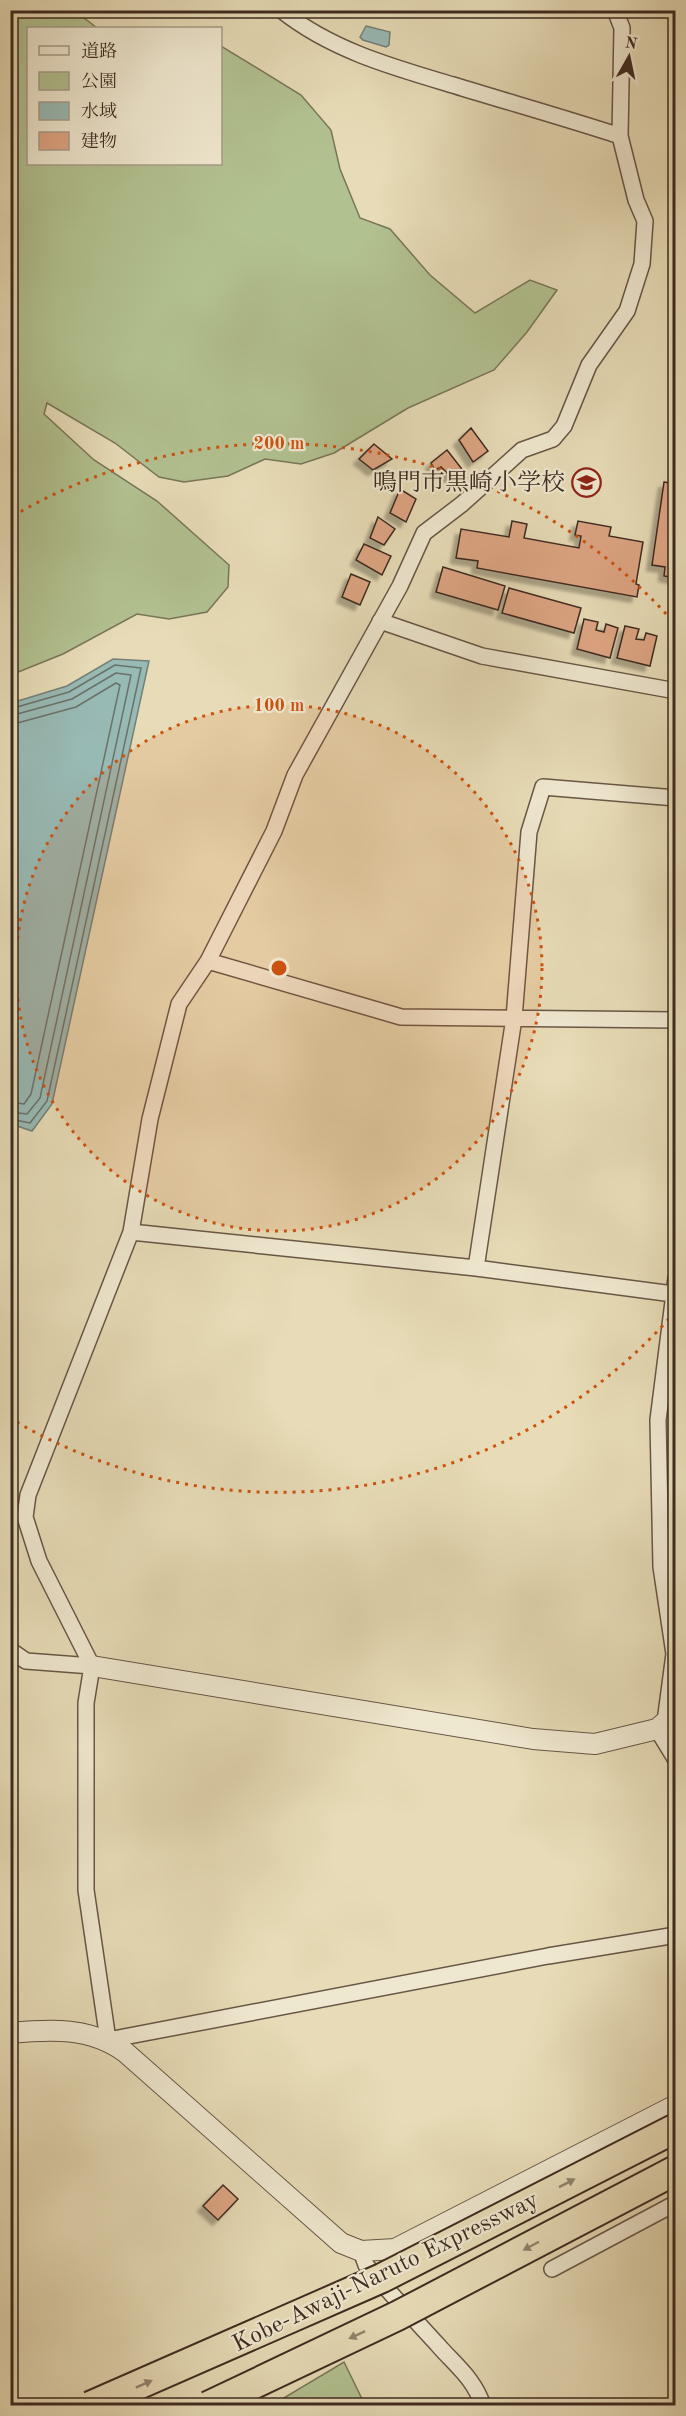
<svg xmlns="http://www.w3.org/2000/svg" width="686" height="2416" font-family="'Old Standard TT','Noto Serif JP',serif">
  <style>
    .green { fill: #b2c190; stroke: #787658; stroke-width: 1.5 }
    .water { fill: #98bab5; stroke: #748079; stroke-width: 1.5 }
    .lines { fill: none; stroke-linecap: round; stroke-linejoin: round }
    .shore { stroke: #6b726a; stroke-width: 1.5 }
    .building { fill: #dea583; stroke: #3e2a20; stroke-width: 1.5; filter: url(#shadow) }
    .minor-casing { stroke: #685646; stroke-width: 18 }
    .tertiary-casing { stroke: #685646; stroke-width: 22 }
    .minor { stroke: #efe8d0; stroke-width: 15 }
    .tertiary { stroke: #efe8d0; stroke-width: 20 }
    .motorway-bridge-casing { stroke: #3e2a20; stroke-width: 32; stroke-linecap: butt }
    .motorway-bridge { stroke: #e7dcb7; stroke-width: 28 }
    .oneway { fill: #92836c }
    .ring { fill: none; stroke: #ce520f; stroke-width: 3; stroke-dasharray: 3 6 }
    .labels { text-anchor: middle; stroke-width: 4.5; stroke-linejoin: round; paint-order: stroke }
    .poi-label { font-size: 24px; fill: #3e2a20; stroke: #efe8d0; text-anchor: end }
    .street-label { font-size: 24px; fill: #3e2a20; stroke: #efe8d0 }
    .centre { fill: #ce520f; stroke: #efe8d0; stroke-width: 3 }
    .ring-label { font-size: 18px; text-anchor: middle; font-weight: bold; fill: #ce520f; stroke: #efe8d0; stroke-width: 4.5; stroke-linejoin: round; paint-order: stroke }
  </style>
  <defs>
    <filter id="shadow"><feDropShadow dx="-5.5" dy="5.5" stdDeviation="1.5" flood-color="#0004"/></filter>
  </defs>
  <rect width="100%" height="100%" fill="#e7dcb7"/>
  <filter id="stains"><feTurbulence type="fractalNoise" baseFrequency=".00333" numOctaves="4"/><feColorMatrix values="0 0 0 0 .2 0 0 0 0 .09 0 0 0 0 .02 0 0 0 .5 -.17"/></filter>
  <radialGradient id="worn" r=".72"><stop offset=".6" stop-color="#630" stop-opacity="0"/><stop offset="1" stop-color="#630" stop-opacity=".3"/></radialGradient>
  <path class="green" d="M10,11H75L97,28H28V164H220L221,46L301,95L331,130L340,169L360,218L390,229L430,275L475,313L530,280L557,290L527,332L494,370L408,408L334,453L301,464L265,459L228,476L184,482L159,477L115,443L47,403L44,414L94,460L157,501L229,565L228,587L207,612L169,619L137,614L63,654L11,675Z
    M344,2362L365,2405H272Z"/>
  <path class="water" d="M366,26L390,32L389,45L386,47L363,40L360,37Z
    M113,659L149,661L52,1104L32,1131L11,1124V703L67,686Z"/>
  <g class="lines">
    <path class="shore" d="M10,709L69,692L115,665L141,668L47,1101L30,1123L10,1119
      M10,716L72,699L116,673L131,675L40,1098L27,1114L10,1112
      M10,725L76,707L116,683L120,685L31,1094L24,1104L10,1102"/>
  </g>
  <path class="building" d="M471,428L488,451L473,462L459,440Z
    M374,444L392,459L373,470L359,459Z
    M447,450L465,473L454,480L441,467L435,470L431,463Z
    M664,482L676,484V578L664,576L665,567L652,565Z
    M400,489L416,499L406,522L390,513Z
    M378,517L395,529L384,545L370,538Z
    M512,521L527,524L524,538L579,548L581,536L575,535L578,521L611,527L609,536L643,542L636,584L639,585L637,597L477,568L478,561L456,558L461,529L509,537Z
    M364,544L391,556L382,575L356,560Z
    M443,567L505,586L498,610L436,592Z
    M351,574L370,582L360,605L342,597Z
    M509,588L581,608L574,633L502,613Z
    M584,619L598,622L596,630L604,632L606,624L618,628L610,658L577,649Z
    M625,626L639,629L636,639L644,640L646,633L657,636L650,666L617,658Z
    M223,2185L238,2199L218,2220L203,2206Z"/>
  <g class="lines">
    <defs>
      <path id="minor" d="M281,10C331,50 392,67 453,85C508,102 565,118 620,136
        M615,10L622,28L620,136L636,200L645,221L642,264L627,311L589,365L564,426L553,439L522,450L462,504L424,533L400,586L295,775L274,831L208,961L179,1004L150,1119L131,1232L28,1495L25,1517L39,1561L92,1666L86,1703V1890L108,2040L548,1956L676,1935
        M380,621L482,656L676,691
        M208,961L401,1017L676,1020
        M131,1232L476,1268L673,1294
        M476,1268L514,1018L529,832L543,787L676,798
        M10,1650L26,1661L92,1666
        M665,1722L674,1654L661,1567L658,1420L676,1278
        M657,1729L676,1760
        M361,2251L366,2265C389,2292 413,2318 437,2344C455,2365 474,2378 483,2406
        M552,2269L676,2203"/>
      <path id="tertiary" d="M92,1666L533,1739L595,1744L657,1729L665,1722L676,1720
        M10,2033C51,2029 90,2027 125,2052L341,2243L361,2251L395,2249L676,2105"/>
    </defs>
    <use href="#minor" class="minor-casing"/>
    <use href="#tertiary" class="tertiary-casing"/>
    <use href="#minor" class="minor"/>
    <use href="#tertiary" class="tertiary"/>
    <defs>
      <path id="motorway-bridge" d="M90,2406L382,2278L676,2128
        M208,2406L397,2316L676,2170"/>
    </defs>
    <use href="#motorway-bridge" class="motorway-bridge-casing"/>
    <use href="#motorway-bridge" class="motorway-bridge"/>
  </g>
  <defs><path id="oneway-solid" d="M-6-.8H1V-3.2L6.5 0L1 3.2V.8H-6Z" transform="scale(1.5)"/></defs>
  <g class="oneway">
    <use href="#oneway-solid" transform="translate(567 2183) rotate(-27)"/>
    <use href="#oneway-solid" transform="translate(531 2246) rotate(152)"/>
    <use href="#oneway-solid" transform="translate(357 2335) rotate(155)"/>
    <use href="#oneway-solid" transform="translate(144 2384) rotate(-24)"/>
  </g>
  <circle cx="279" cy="968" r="263" fill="#ce520f" fill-opacity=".12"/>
  <g class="ring">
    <circle cx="279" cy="968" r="263"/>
    <path d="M675 1312A525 525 0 0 1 13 1420M13 516A525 525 0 0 1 675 624"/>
  </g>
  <defs>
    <symbol id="school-ring" viewBox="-11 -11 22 22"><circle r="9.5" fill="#efe8d0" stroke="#8f2418" stroke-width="1.5"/><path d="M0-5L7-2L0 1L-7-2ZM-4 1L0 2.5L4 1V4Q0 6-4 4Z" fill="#8f2418"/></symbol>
  </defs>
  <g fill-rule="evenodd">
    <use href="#school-ring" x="570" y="466" width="33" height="33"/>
  </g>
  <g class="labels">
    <g class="poi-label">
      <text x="565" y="490">鳴門市黒崎小学校</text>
    </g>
    <g class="street-label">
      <text transform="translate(385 2271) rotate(-26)" y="8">Kobe-Awaji-Naruto Expressway</text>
    </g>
  </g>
  <circle cx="279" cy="968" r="9" class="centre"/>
  <g class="ring-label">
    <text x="279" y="449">200 m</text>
    <text x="279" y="711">100 m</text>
  </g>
  <rect width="686" height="2416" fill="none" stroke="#e7dcb7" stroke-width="36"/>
  <rect x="12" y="12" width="662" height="2392" fill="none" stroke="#3e2a20" stroke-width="3"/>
  <rect x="18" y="18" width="650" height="2380" fill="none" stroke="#3e2a20" stroke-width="1.5"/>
  <rect x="27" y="27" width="195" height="138" fill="#efe8d0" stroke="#a89c8a" stroke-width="1.5"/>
  <rect x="39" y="46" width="30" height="9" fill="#efe8d0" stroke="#a89c8a" stroke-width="1.5"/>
  <text x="81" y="57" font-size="18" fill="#3e2a20">道路</text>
  <rect x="39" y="72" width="30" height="18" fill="#b2c190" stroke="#a89c8a" stroke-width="1.5"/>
  <text x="81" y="87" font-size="18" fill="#3e2a20">公園</text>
  <rect x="39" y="102" width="30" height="18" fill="#98bab5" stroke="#a89c8a" stroke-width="1.5"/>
  <text x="81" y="117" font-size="18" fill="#3e2a20">水域</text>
  <rect x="39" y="132" width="30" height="18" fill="#dea583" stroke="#a89c8a" stroke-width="1.5"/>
  <text x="81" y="147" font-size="18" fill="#3e2a20">建物</text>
  <g transform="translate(629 57) rotate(9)" stroke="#efe8d0" stroke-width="4.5" paint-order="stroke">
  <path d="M0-4.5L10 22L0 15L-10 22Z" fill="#3e2a20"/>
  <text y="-9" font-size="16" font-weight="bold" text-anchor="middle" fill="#3e2a20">N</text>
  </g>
  <rect width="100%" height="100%" filter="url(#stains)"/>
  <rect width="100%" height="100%" fill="url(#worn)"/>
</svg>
